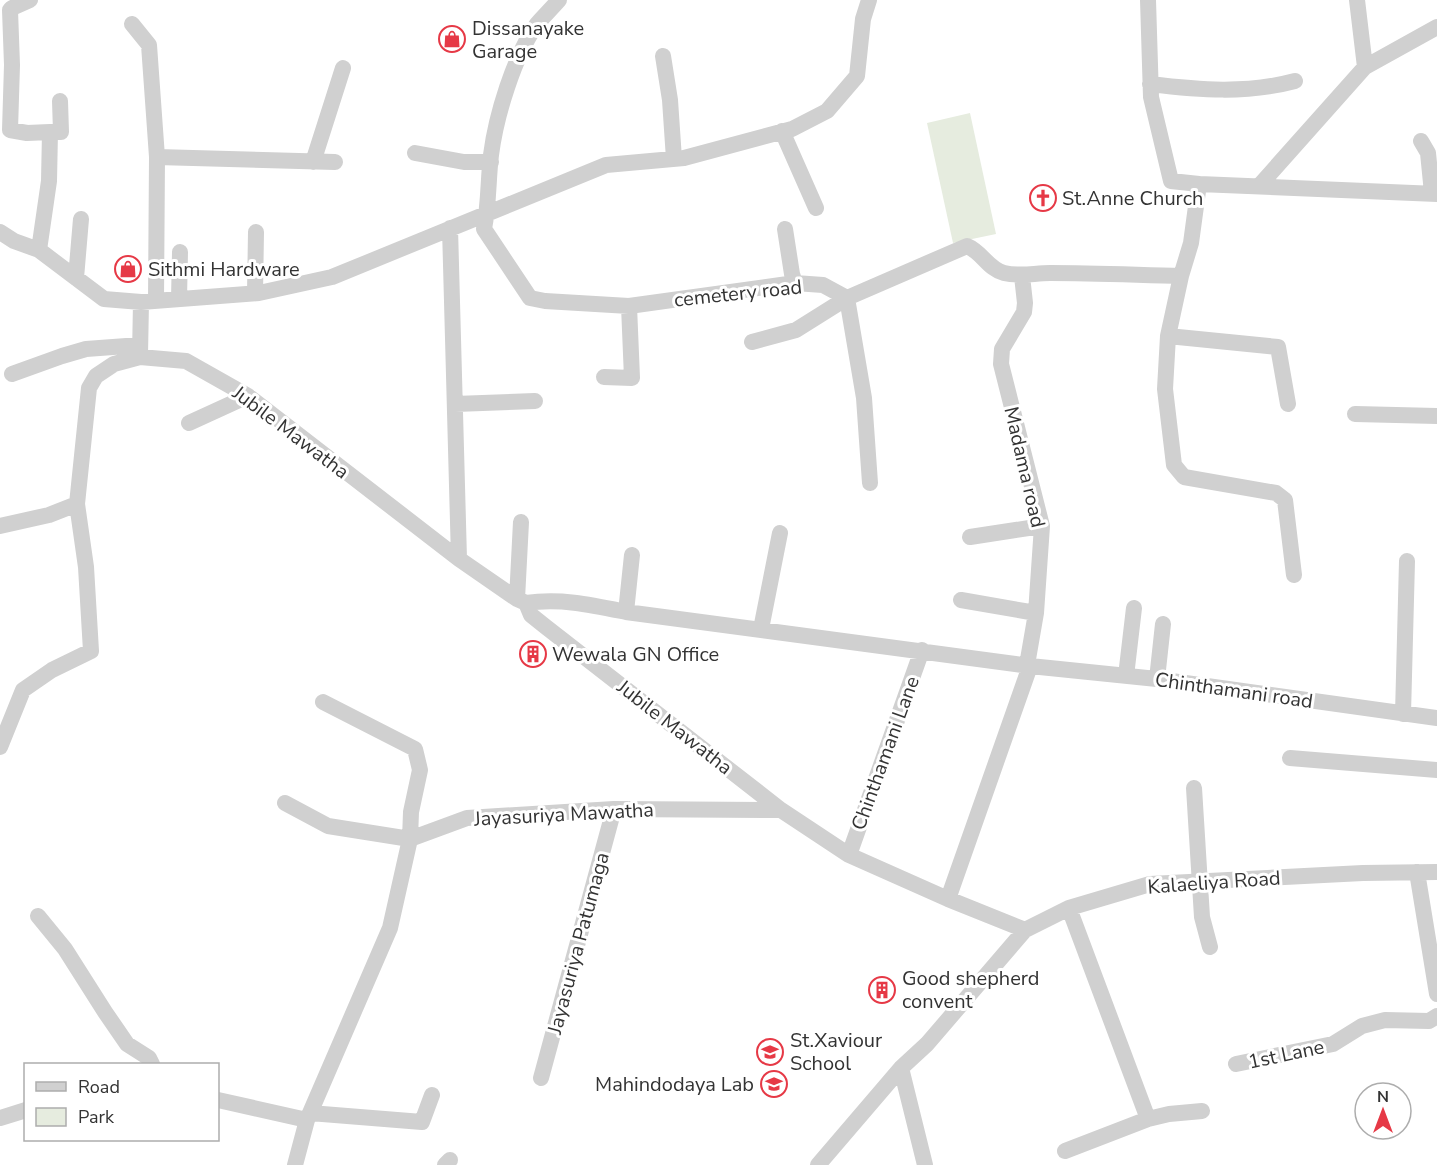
<svg xmlns="http://www.w3.org/2000/svg" width="1437" height="1165" font-family="'Nunito Sans',sans-serif">
  <style>
    .green { fill: #e6ecdf }
    .lines { fill: none; stroke-linecap: round; stroke-linejoin: round }
    .minor { stroke: #d0d0d0; stroke-width: 16 }
    .labels { text-anchor: middle; stroke-width: 6; stroke-linejoin: round; paint-order: stroke }
    .poi-label { font-size: 20px; fill: #333; stroke: #fff; text-anchor: start }
    .street-label { font-size: 20px; fill: #333; stroke: #fff }
  </style>
  <rect width="100%" height="100%" fill="#fff"/>
  <path class="green" d="M970,113L996,234L953,243L927,123Z"/>
  <g class="lines">
    <path class="minor" d="M30,0L12,8L10,10L12,65L10,130L27,133L50,132
      M559,0C552,8 544,16 537,24C514,56 496,116 491,155C488,180 489,204 484,229L530,298L545,301L629,306L795,283L823,285L847,298L967,246C982,252 988,269 1004,273C1020,277 1034,273 1050,273C1094,273 1137,275 1181,276
      M1148,0L1151,97L1171,181L1199,184L1437,194
      M1357,0L1365,67
      M132,24L149,45L157,157
      M663,56L670,100L674,159
      M1150,84C1199,90 1246,94 1295,81
      M782,131L816,208
      M1421,141L1428,153L1432,193
      M415,153L464,162H491
      M313,162L343,68
      M1199,184L1191,243L1181,276L1168,336L1165,389L1174,465L1184,477L1276,493L1285,500L1294,575
      M1259,186L1365,67L1437,27
      M450,228L459,559
      M785,229L792,274L795,283
      M0,232L14,241L39,250L104,299L141,302L259,293L332,277L606,165L684,158L792,129L827,111L857,76L863,19L869,0
      M39,250L49,181L50,132H61L60,101
      M1022,276L1025,303L1024,312L1002,349L1001,364L1042,526L1036,613L1027,665
      M76,278L81,219
      M255,293L256,232
      M179,299L180,252
      M156,301L157,157L335,162
      M1168,336L1278,347L1288,404
      M752,342L796,330L847,298L864,398L870,483
      M140,355L141,302
      M12,374L62,356L86,349L140,345
      M604,377L632,378L629,306
      M455,404L535,401
      M1355,414L1437,416
      M189,423L248,396
      M0,526L49,515L77,504
      M970,537L1042,526
      M517,599L521,522
      M961,600L1036,613
      M526,603C561,598 592,605 626,612L1030,666L1157,679L1437,718
      M626,612L632,555
      M761,629L780,533
      M1126,676L1134,608
      M1157,679L1163,624
      M1403,714L1407,561
      M0,747L23,690L52,670L91,651L86,567L77,504L89,388L96,376L114,364L140,357L186,361L248,396L459,559L517,599L526,603L531,615L546,627L781,810L849,855L948,899L1025,930
      M1290,758L1437,770
      M1194,788L1202,917L1210,947
      M285,803L328,826L410,839L411,812L420,770L415,749L323,702
      M849,855L922,650
      M1417,872L1437,994
      M948,899L1030,666
      M38,916L65,949L105,1012L127,1044L149,1058L152,1064
      M1236,1064L1333,1044L1362,1026L1385,1020L1429,1021L1437,1016
      M901,1068L925,1165
      M541,1078L614,809
      M218,1100L307,1120
      M310,1113L422,1122L432,1095
      M0,1118L26,1110
      M1148,1119L1169,1114L1202,1111
      M1065,1151L1148,1119L1069,908
      M295,1165L307,1120L390,928L410,839L467,818L614,809L781,810
      M445,1165L450,1160
      M818,1165L901,1068L927,1044L1025,930L1069,908L1150,884L1363,873L1437,872"/>
  </g>
  <defs>
    <symbol id="shop-ring" viewBox="-11 -11 22 22"><circle r="9.5" fill="#fff" stroke="#e63946" stroke-width="1.5"/><path d="M-5-2.5h2.3a2.7 3.5 0 0 1 5.4 0H5L5.5 6h-11ZM-1.5-2.5h3a1.5 2.3 0 0 0-3 0Z" fill="#e63946"/></symbol>
    <symbol id="church-ring" viewBox="-11 -11 22 22"><circle r="9.5" fill="#fff" stroke="#e63946" stroke-width="1.5"/><path d="M-1.2-6h2.4v3.5h3.3v2.4h-3.3V6h-2.4V-.1h-3.3v-2.4h3.3Z" fill="#e63946"/></symbol>
    <symbol id="building-ring" viewBox="-11 -11 22 22"><circle r="9.5" fill="#fff" stroke="#e63946" stroke-width="1.5"/><path d="M-4-6H4V6H1V3H-1V6H-4ZM-2.5-4.3h1.7v1.8h-1.7ZM.8-4.3h1.7v1.8H.8ZM-2.5-1h1.7V.8h-1.7ZM.8-1h1.7V.8H.8Z" fill="#e63946"/></symbol>
    <symbol id="school-ring" viewBox="-11 -11 22 22"><circle r="9.5" fill="#fff" stroke="#e63946" stroke-width="1.5"/><path d="M0-5L7-2L0 1L-7-2ZM-4 1L0 2.5L4 1V4Q0 6-4 4Z" fill="#e63946"/></symbol>
  </defs>
  <g fill-rule="evenodd">
    <use href="#shop-ring" x="437" y="24" width="30" height="30"/>
    <use href="#church-ring" x="1028" y="183" width="30" height="30"/>
    <use href="#shop-ring" x="113" y="254" width="30" height="30"/>
    <use href="#building-ring" x="518" y="639" width="30" height="30"/>
    <use href="#building-ring" x="867" y="975" width="30" height="30"/>
    <use href="#school-ring" x="755" y="1037" width="30" height="30"/>
    <use href="#school-ring" x="759" y="1069" width="30" height="30"/>
  </g>
  <g class="labels">
    <g class="poi-label">
      <text x="472" y="35">Dissanayake<tspan x="472" dy="23">Garage</tspan></text>
      <text x="1062" y="205">St.Anne Church</text>
      <text x="148" y="276">Sithmi Hardware</text>
      <text x="552" y="661">Wewala GN Office</text>
      <text x="902" y="985">Good shepherd<tspan x="902" dy="23">convent</tspan></text>
      <text x="790" y="1047">St.Xaviour<tspan x="790" dy="23">School</tspan></text>
      <text x="754" y="1091" text-anchor="end">Mahindodaya Lab</text>
    </g>
    <g class="street-label">
      <text transform="translate(738 293) rotate(-6)" y="7">cemetery road</text>
      <text transform="translate(291 432) rotate(37)" y="7">Jubile Mawatha</text>
      <text transform="translate(1025 467) rotate(77)" y="7">Madama road</text>
      <text transform="translate(1234 690) rotate(8)" y="7">Chinthamani road</text>
      <text transform="translate(675 727) rotate(38)" y="7">Jubile Mawatha</text>
      <text transform="translate(885 753) rotate(-70)" y="7">Chinthamani Lane</text>
      <text transform="translate(564 814) rotate(-3)" y="7">Jayasuriya Mawatha</text>
      <text transform="translate(1214 882) rotate(-4)" y="7">Kalaeliya Road</text>
      <text transform="translate(578 943) rotate(-75)" y="7">Jayasuriya Patumaga</text>
      <text transform="translate(1286 1054) rotate(-12)" y="7">1st Lane</text>
    </g>
  </g>
  <rect x="24" y="1063" width="195" height="78" fill="#ffffff" stroke="#adadad" stroke-width="1.5"/>
  <rect x="36" y="1082" width="30" height="9" fill="#d0d0d0" stroke="#adadad" stroke-width="1.5"/>
  <text x="78" y="1093" font-size="18" fill="#333333">Road</text>
  <rect x="36" y="1108" width="30" height="18" fill="#e6ecdf" stroke="#adadad" stroke-width="1.5"/>
  <text x="78" y="1123" font-size="18" fill="#333333">Park</text>
  <g transform="translate(1383 1111)"><circle r="28" fill="#ffffff" stroke="#adadad" stroke-width="1.5"/>
  <path d="M0-4.5L10 22L0 15L-10 22Z" fill="#e63946"/>
  <text y="-9" font-size="16" font-weight="bold" text-anchor="middle" fill="#333333">N</text>
  </g>
</svg>
